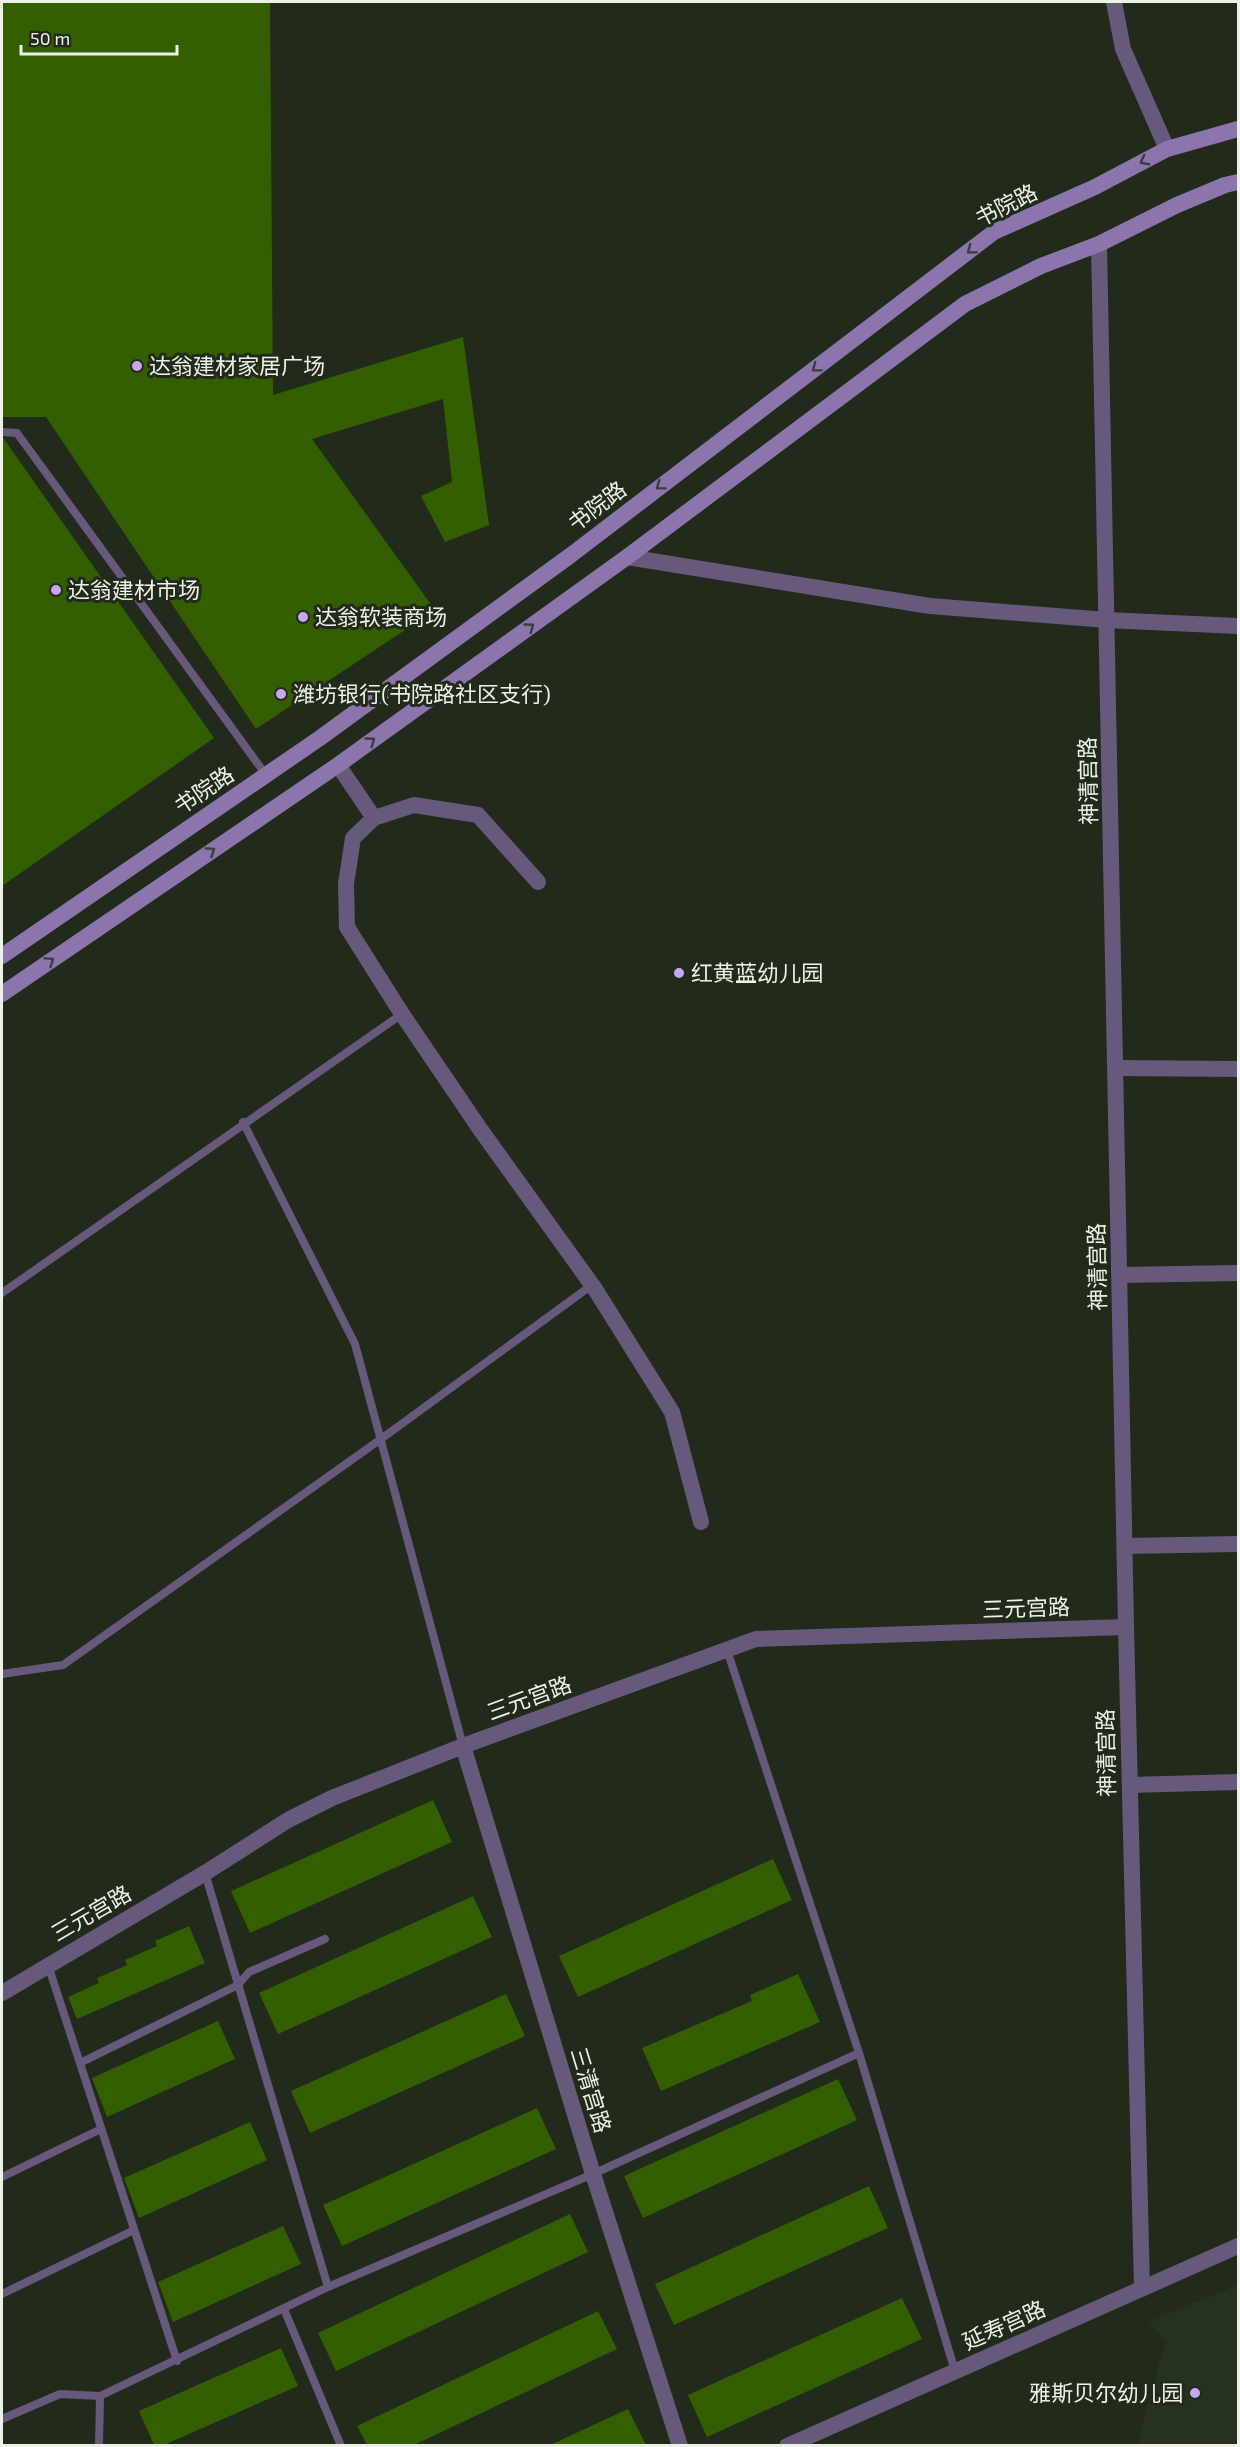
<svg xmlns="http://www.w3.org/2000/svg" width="1240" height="2447" font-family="'Exo 2','Noto Sans SC',sans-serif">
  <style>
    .built { fill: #26321d }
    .building { fill: #345f00 }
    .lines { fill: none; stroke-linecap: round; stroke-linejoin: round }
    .service { stroke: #67597c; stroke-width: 8 }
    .minor { stroke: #67597c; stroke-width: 16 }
    .tertiary { stroke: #67597c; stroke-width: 16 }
    .secondary { stroke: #8c75ac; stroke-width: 16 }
    .oneway { stroke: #3c3d3f }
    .poi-dot { fill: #c5a7f1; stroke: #212a1b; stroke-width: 2 }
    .labels { text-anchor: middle; stroke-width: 6; stroke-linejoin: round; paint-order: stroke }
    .street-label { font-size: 22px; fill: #ecf2e8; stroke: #212a1b }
    .poi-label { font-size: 22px; fill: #ecf2e8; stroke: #212a1b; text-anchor: start }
  </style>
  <rect width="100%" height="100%" fill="#212a1b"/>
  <path class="built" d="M1238,2285V2445H1137L1165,2342L1149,2321Z"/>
  <path class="building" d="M2,2H270L273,395L463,337L489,525L445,542L421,496L452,482L443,399L312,439L435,610L256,729L46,417H2Z
    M2,438L4,439L214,738L2,886Z
    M433,1800L452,1842L250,1933L231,1891Z
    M773,1859L792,1900L578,1997L559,1956Z
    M473,1896L492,1937L278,2034L259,1993Z
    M189,1926L205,1963L77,2019L68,1997L99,1983L97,1978L127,1965L125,1960L157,1946L155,1941Z
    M798,1974L820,2022L661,2091L642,2048L752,2001L750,1995Z
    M506,1994L525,2036L310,2133L291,2091Z
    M218,2021L235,2059L107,2117L92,2078Z
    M838,2079L857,2120L643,2218L624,2176Z
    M537,2108L556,2149L342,2246L323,2205Z
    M250,2122L267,2160L139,2218L124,2178Z
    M869,2186L888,2228L674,2325L655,2284Z
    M570,2214L588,2252L336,2371L318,2333Z
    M283,2226L301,2264L173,2322L158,2282Z
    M902,2298L922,2339L707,2437L688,2395Z
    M598,2311L617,2349L414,2445H367L357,2426Z
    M281,2348L298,2386L164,2445H154L139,2411Z
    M628,2409L646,2445H550Z"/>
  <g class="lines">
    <path class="service" d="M2,432L17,433L266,775
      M243,1122L355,1344L463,1746
      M2,1293L402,1014
      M727,1650L859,2053L955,2371
      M2,1674L63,1665L381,1439L592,1285
      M205,1873L328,2287
      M48,1965L177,2361
      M80,2063L238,1985L249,1972L325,1939
      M2,2177L101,2129
      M2,2294L134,2230
      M284,2309L341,2446
      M2,2419L60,2394L100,2396L328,2287L593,2174L859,2053
      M99,2446L100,2396"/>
    <path class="minor" d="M1114,2L1123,49L1167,149
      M627,557L930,606L1107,620L1238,626
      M338,765L374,818
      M538,882L478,815L414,805L374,818L353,838L346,884L347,927L402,1014L480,1129L595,1289L672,1412L701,1522
      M1116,1068L1238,1069
      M1120,1275L1238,1273
      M1125,1546L1238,1544
      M463,1746L593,2174L680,2446
      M1130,1785L1238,1782
      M2,1993L205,1873L288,1820L332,1798L463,1746L756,1639L1126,1627"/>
    <path class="tertiary" d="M1099,244L1126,1627L1142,2289
      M787,2446L1238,2246"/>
    <path class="secondary" d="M2,956L320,738L571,555L994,232L1095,187L1167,149L1238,129
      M2,994L338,765L627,557L965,304L1041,266L1099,244L1177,205L1225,185L1238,182"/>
  </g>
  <defs><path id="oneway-chevron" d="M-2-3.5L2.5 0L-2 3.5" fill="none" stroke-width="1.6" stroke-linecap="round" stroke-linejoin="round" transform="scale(1.5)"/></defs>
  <g class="oneway">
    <use href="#oneway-chevron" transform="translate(1144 161) rotate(152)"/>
    <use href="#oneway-chevron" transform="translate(971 250) rotate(143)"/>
    <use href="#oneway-chevron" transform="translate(816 368) rotate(143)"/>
    <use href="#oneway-chevron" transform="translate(660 486) rotate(143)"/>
    <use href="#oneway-chevron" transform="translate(530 627) rotate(-36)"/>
    <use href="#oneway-chevron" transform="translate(371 741) rotate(-36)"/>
    <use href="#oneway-chevron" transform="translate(211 851) rotate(-34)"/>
    <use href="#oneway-chevron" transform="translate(50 961) rotate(-34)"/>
  </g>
  <g class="poi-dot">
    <circle cx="137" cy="366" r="6"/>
    <circle cx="56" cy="590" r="6"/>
    <circle cx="303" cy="617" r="6"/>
    <circle cx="281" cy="694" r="6"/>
    <circle cx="679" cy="973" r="6"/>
    <circle cx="1195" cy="2393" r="6"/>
  </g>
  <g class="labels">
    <g class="street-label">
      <text transform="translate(1006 205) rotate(-27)" y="8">书院路</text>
      <text transform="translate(597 506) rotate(-37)" y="8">书院路</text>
      <text transform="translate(1088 781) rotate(-91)" y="8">神清宫路</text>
      <text transform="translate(204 790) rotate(-34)" y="8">书院路</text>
      <text transform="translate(1097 1267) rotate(-91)" y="8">神清宫路</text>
      <text transform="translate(1026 1608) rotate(-2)" y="8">三元宫路</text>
      <text transform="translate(529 1698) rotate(-20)" y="8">三元宫路</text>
      <text transform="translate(1106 1753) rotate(-91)" y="8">神清宫路</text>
      <text transform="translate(91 1913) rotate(-30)" y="8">三元宫路</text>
      <text transform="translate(591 2090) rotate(73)" y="8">三清宫路</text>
      <text transform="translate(1004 2325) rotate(-24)" y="8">延寿宫路</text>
    </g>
    <g class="poi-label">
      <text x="149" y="374">达翁建材家居广场</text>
      <text x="68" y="598">达翁建材市场</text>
      <text x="315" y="625">达翁软装商场</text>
      <text x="293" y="702">潍坊银行(书院路社区支行)</text>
      <text x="691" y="981">红黄蓝幼儿园</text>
      <text x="1183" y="2401" text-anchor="end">雅斯贝尔幼儿园</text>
    </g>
  </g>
  <rect width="1240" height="2447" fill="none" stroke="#ecf2e8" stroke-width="6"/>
  <path d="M21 45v9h156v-9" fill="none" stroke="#ecf2e8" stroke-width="3"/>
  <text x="30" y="45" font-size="18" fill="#ecf2e8" stroke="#212a1b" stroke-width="4.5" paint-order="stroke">50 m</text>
</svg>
